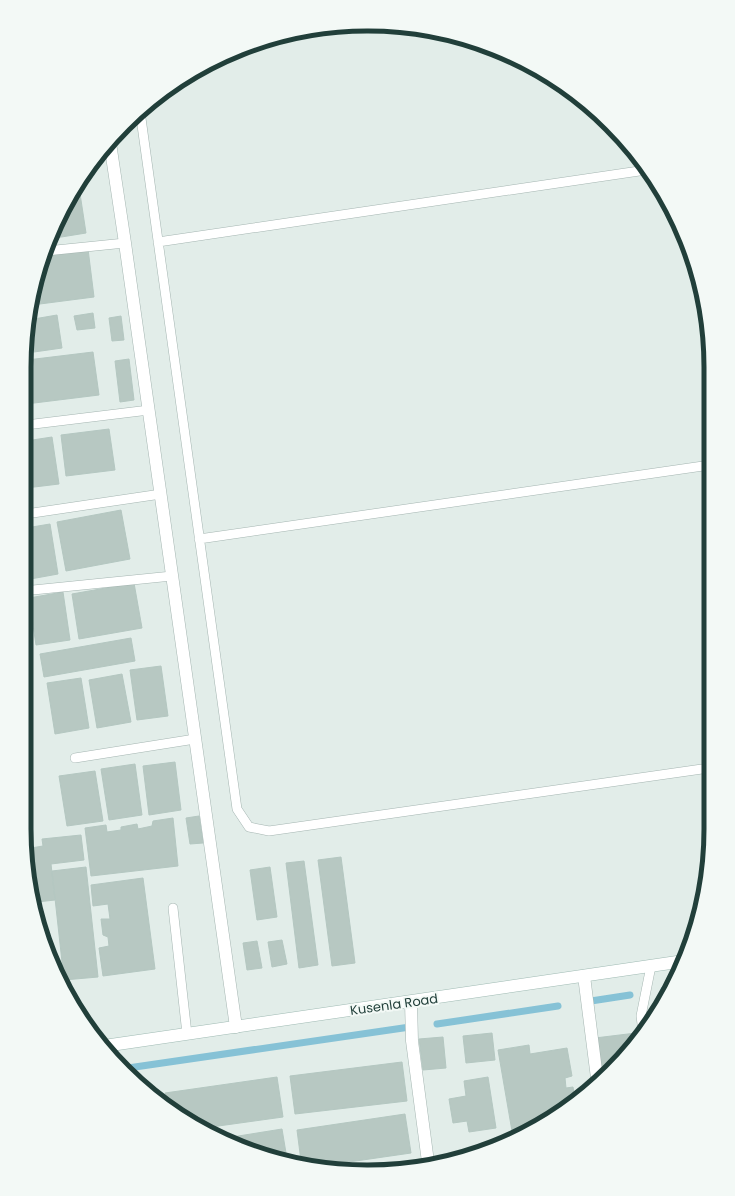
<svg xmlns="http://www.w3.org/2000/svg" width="735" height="1196" font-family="Poppins,sans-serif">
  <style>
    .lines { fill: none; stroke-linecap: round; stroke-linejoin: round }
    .stream { stroke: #86c2d6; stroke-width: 7 }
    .building { fill: #b7c8c2; stroke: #b4c7c1 }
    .lane-casing { stroke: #a4b5b1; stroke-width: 10 }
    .street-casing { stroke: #a4b5b1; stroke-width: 13 }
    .secondary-casing { stroke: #9fbab3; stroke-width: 13 }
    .lane { stroke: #fff; stroke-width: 9 }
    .street { stroke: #fff; stroke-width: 12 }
    .secondary { stroke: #fff; stroke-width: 12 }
    .labels { text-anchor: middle; stroke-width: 4; stroke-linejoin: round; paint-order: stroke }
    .street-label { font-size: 13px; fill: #213f3a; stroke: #f3f9f6 }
    .rim { fill: none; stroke: #213f3a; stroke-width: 5 }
  </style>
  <rect width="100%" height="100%" fill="#e2ede9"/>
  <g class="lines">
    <path class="stream" d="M664,990L668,989
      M591,1001L630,995
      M437,1024L558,1006
      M128,1068L410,1027"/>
  </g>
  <path class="building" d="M79,187L86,233L49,239L50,236Z
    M88,249L94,297L32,305L45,255Z
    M93,313L95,328L77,330L74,316Z
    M57,315L62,348L27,353L28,320Z
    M121,316L124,340L112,341L109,318Z
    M93,352L99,395L26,404L27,360Z
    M129,359L134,400L120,402L115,361Z
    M109,429L115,470L66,476L61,435Z
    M52,437L59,484L26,488V441Z
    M121,510L130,559L66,571L57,522Z
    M50,524L58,574L25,580L26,528Z
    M134,583L142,628L79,639L72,594Z
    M63,592L70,640L36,645L29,598Z
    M131,638L135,661L44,677L40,654Z
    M161,666L168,716L137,720L130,670Z
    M122,674L131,722L97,728L89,680Z
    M81,678L89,728L55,734L47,683Z
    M175,762L181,810L149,815L143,766Z
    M135,764L142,815L109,820L101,769Z
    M95,771L103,821L67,826L59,776Z
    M199,816L203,843L190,844L186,818Z
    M173,818L178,866L91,876L85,828L106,825L107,832L121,830V827L137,824L138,829L152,826L153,821Z
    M81,835L84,860L51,864L55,900L37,902L31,848L43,846L42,839Z
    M341,857L355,963L332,966L318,860Z
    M304,861L318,965L299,968L286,863Z
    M86,867L98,977L64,980L52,871Z
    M270,867L277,917L257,920L250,870Z
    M143,878L155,969L103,976L99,948L109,946L108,937L103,935L101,919H110L108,904L93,906L91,885Z
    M282,940L287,964L272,967L268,942Z
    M257,941L262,968L247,970L243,943Z
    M492,1033L495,1060L466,1063L463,1036Z
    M636,1033L637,1041L600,1075L595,1038Z
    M443,1037L446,1068L423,1070L419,1039Z
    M529,1045L530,1054L567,1048L572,1076L565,1078L566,1088L573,1087L575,1099L559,1114L513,1137L498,1050Z
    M402,1062L407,1101L295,1114L290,1076Z
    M277,1077L283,1117L204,1128L176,1114L167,1105L165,1093Z
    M488,1077L496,1128L469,1132L467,1121L453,1123L449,1099L466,1096L464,1081Z
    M405,1114L411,1153L328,1165L301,1161L297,1130Z
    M282,1129L287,1159L257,1154L226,1138Z"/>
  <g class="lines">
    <defs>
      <path id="lane" d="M140,111L237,809L249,827L269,831L709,768
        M158,242L646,170
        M46,251L125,243
        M26,425L149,410
        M26,514L161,494
        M199,539L710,465
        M33,590L172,576
        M75,758L195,739
        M173,908L187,1034
        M643,1032L641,1016L651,966"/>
      <path id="street" d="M110,143L125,243L236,1027
        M584,976L597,1078
        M411,1002L412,1041L428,1162"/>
      <path id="secondary" d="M104,1046L684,961"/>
    </defs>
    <use href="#lane" class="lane-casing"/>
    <use href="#street" class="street-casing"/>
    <use href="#secondary" class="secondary-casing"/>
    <use href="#lane" class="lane"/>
    <use href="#street" class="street"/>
    <use href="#secondary" class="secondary"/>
  </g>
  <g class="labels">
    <g class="street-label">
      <text transform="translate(394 1004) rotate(-8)" y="5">Kusenla Road</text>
    </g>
  </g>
  <path d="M0 0H735V1196H0ZM367 31H368A336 336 0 0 1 704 367V829A336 336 0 0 1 368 1165H367A336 336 0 0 1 31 829V367A336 336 0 0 1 367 31Z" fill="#f3f9f6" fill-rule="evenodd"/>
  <path class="rim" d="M367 31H368A336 336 0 0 1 704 367V829A336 336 0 0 1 368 1165H367A336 336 0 0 1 31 829V367A336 336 0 0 1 367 31Z"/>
</svg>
